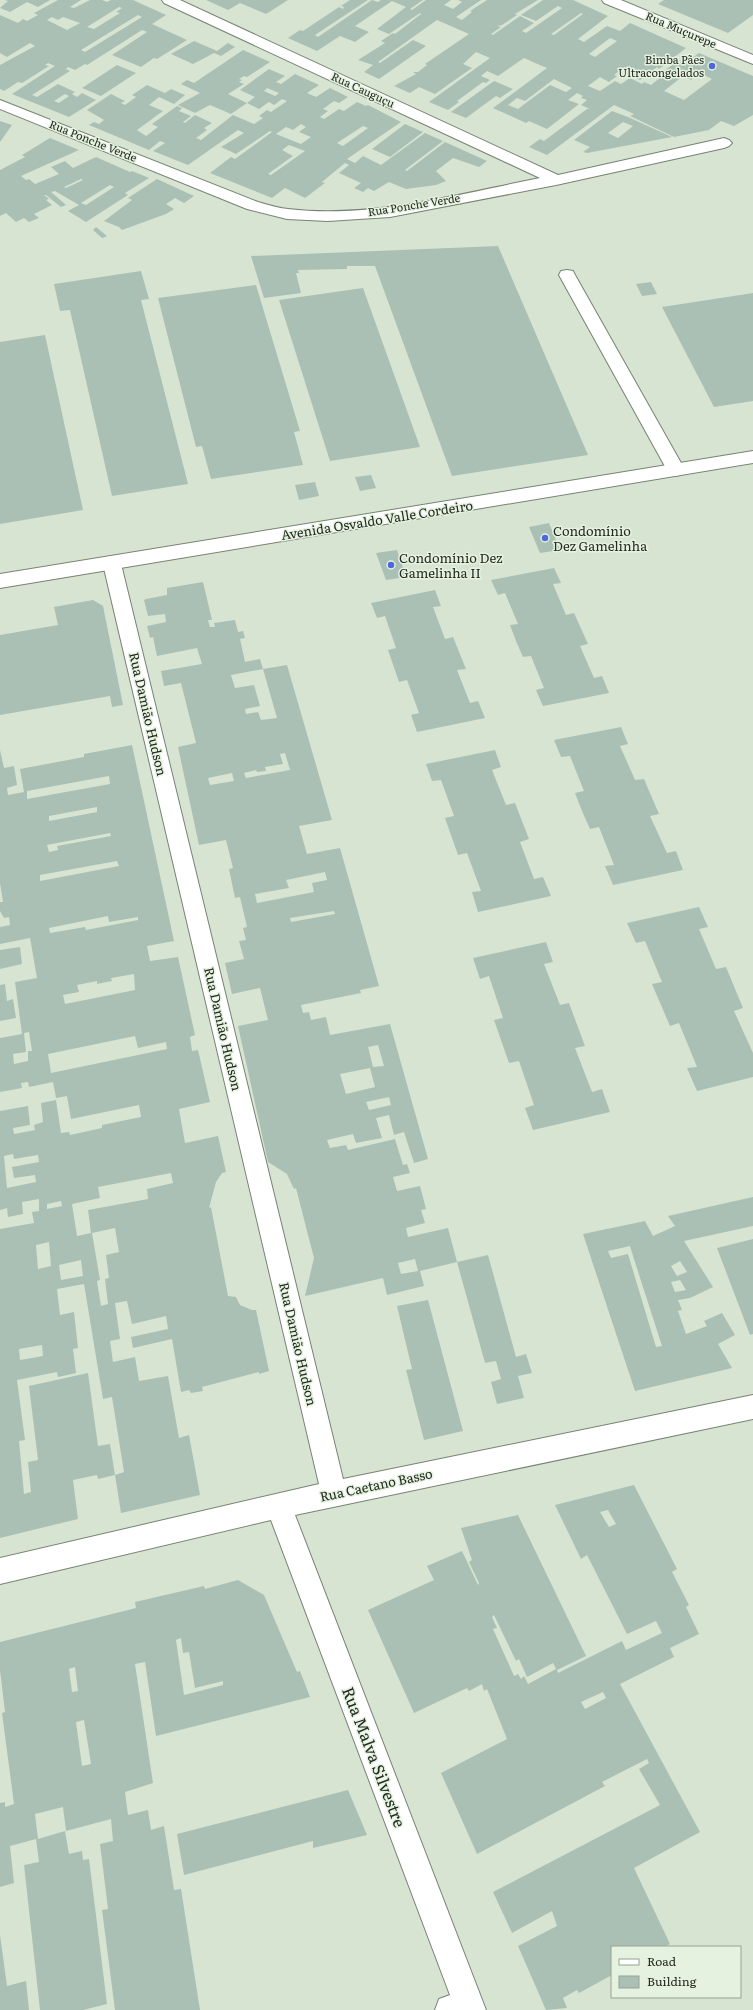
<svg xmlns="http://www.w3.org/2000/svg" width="753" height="2010" font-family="Literata,serif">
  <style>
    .building { fill: #aac0b5; fill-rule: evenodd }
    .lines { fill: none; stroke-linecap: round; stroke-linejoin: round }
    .service-casing { stroke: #778373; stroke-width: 2 }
    .minor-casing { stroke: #778373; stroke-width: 2 }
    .tertiary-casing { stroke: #778373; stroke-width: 2 }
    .service { fill: #fff; fill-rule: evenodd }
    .minor { fill: #fff; fill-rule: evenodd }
    .tertiary { fill: #fff; fill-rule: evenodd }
    .poi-dot { fill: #4c68dc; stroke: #e4f2df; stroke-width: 1.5 }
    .labels { text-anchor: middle; stroke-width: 3; stroke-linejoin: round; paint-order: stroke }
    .far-street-label { font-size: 11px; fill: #242922; stroke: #e4f2df }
    .far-poi-label { font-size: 11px; fill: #242922; stroke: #e4f2df; text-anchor: end }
    .street-label { font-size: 13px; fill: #242922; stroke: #e4f2df }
    .poi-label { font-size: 13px; fill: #242922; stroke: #e4f2df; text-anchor: start }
    .near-street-label { font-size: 16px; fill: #242922; stroke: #e4f2df }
  </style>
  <rect width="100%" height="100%" fill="#d7e4d2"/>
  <path class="building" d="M5,0H50L38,7L27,2L10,12L0,8L8,1Z
    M58,0H81L70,7L74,8L90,0H102L107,2L111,0H133L166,15L152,24L187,40L157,59L154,58L141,67L112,55L147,32L142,30L87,65L85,64L75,70L68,67L66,69L70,71L32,95L37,97L58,84L75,92L72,94L77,97L82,93L96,100L69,117L12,94L55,66L48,63L45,65L49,66L22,83L18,82L4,91L0,89V65L35,46L30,43L7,57L0,53V15L18,23L23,19L27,21L38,15L34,13ZM119,7L122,8L116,12L120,13L94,29L87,27ZM138,15L142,17L85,52L81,50ZM52,17L58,20L63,17L80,23L67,30L47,20ZM65,94L69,96L59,103L54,101Z
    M206,0H288L266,14L240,3L228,10Z
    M350,0H368L315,35L318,37L372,0L378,2L381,0H423L410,9L412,10L426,0H451L444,5L453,9L462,2L458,0H481L456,17L462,20L472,12L470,11L487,0H538L515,14L517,15L502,25L497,26L501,27L491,34L493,35L520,16L534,23L522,31L526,33L562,8L558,6L536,21L521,15L543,0H573L608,16L578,39L584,42L607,26L620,31L630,23L686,48L659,69L657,67L640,80L625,73L628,71L623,68L614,75L617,76L609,82L600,77L588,86L600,91L615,81L621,84L630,78L642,84L644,82L651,85L661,77L658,76L677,61L684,64L699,53L753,76V115L734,126L721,121L709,130L674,137L630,116L634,114L614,105L547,155L529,147L540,139L544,141L587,109H590L581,105L587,100L581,98L583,96L577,93L568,100L579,104L547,129L529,121L526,123L493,108L547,68L542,66L524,58L498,76L487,71L481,76L490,80L486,83L483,82L457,101L459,102L448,110L429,102L490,58L476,52L463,64L472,68L435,94L419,87L410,93L394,86L416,74L413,72H418L427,65L425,64L469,34L437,20L378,62L380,63L413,40L426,46L379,79L364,72L373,65L358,60L385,43L381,41L393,33L395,34L421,14L420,13L389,34L377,29L406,7L392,1L355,26L369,32L355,42L340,36L317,51L288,38L300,30L303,31L339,7L343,9L344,7L341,6ZM581,13L583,14L554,35L551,34ZM610,38L617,41L595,57L589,54ZM700,73L712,79L684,100L664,91L683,76L691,80ZM554,79L572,88L566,92L550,85L518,109L508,105L517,98L525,101Z
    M664,0H753V15L728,33L658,4Z
    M194,41L217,51L228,43L235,47L221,56L214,53L193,64L171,54Z
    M243,50L270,62L247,77L244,76L239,79L242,80L239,82L244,84L228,94L247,103L231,114L210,105L195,113L178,105L200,93L181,84L187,80L194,83Z
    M117,65L136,73L101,96L82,88Z
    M269,69L285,76L276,82L281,84L295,74L319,85L307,93L316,97L330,88L348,97L339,103L334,101L323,109L328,111L320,117L324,119L339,109L344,111L357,102L366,106L368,105L401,122L347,159L355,163L363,156L381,165L425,133L443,141L405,170L407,171L445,142L487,161L479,167L453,158L436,171L446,181L436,185L406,189L389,182L374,191L368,188L363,192L354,188L361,183L339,173L349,165L345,163L322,182L325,183L305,198L285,188L272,198L210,173L231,157L235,159L272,132L270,131L236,154L221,147L244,133L238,130L188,165L153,151L165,143L160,141L149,150L89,125L94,122L99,124L104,120L87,110L111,94L125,101L121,103L125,105L136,97L132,95L147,85L165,93L171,89L185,95L174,104L159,97L149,105L163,111L137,130L146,136L158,127L152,124L177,106L182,108L179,111L191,116L183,122L185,123L195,115L212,123L204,128L207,130L196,138L201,140L233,115L254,124L263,118L259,116L267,110L271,112L287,101L282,99L274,105L269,102L259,109L247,103L255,97L240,90ZM267,88L279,93L275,96L264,91ZM301,124L306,127L299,132L311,137L301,144L276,134L286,127L293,130ZM363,126L368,128L343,146L337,143ZM289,145L305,151L271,175L268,174L293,156L282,150Z
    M494,81L513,89L500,98L496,96L466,118L451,112Z
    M612,111L628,117L672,137L587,153L583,152L590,147L574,140ZM623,122L633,126L618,138L608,133Z
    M0,121L12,125L0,142Z
    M405,124L423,132L390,157L372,149Z
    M50,138L79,150L21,176L26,180L29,179L35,184L59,174L51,167L65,161L73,168L96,157L130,172L132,171L149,178L125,193L128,195L86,222L68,211L79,205L55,191L51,192L66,205L61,207L46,195H44L49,199L46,200L52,205L34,214L39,218L29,222L24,218L16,222L6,213L0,216V170L25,157L22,155ZM81,179L83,180L66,188L64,187ZM110,185L114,187L86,205L81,203Z
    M157,179L194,196L184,203L175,198L166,204L174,209L166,214L122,230L119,227L104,221L132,200L128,198Z
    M96,227L107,236L102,238L93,230Z
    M498,246L588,455L452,476L375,266H347V269L298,270L299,273H296L301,293L264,298L251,256Z
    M141,271L149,299L141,300L188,484L112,496L70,310L60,311L54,284Z
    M651,282L657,294L642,296L636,284Z
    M256,285L300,431L294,432L303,465L211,479L202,446L196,447L158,298Z
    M363,288L420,447L330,461L279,300Z
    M753,293V401L714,407L662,307Z
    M45,335L83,510L0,524V342Z
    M371,475L376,488L360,491L355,477Z
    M315,482L319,496L299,500L295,485Z
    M549,523L560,550L540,553L529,527Z
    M397,550L406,577L386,580L376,553Z
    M554,568L561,583L553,584L566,615L574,613L588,644L580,646L594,678L602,676L609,693L543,706L536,690L544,688L531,656L523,657L516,641L510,625L518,624L505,593L498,595L491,580Z
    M203,582L212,620H208L210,627H215L214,623L235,620L238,632L243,631L245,638L240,639L245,662L260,659L263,669L231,675L235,688L254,685L260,706L245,709L246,714L258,712L261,720L277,718L263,669L287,665L332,820L299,826L307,854L340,848L379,986L360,990L361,993L301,1005L303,1013L309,1012L311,1020L326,1017L330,1035L390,1024L428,1159L414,1163L404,1132L394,1135L389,1115L376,1118L382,1138L356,1143L353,1134L327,1140L330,1148L346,1145L348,1150L395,1139L403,1165L407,1164L410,1173L393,1177L397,1191L420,1186L426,1209L421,1210L425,1223L406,1228L408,1237L448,1228L457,1262L488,1255L516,1357L526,1354L532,1373L518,1376L524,1398L497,1404L491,1382L501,1379L496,1361L485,1363L457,1262L420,1271L424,1286L387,1295L383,1278L305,1296L314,1258L308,1235L296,1188L294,1189L287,1174L268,1162L238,1026L268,1020L260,988L232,994L225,963L244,959L239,941L246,940L243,928L247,927L240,897L235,898L229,869L233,868L226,840L199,845L178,747L196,743L181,683L164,686L161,671L202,664L197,648L157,656L153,637L150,638L147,626L166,622L165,614L148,616L144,600L146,599L167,595V588ZM285,753L290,770L246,778L244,773L256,770L257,772L266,771L265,767L283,764L280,754ZM232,773L234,781L210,785L208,778ZM325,872L327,880L312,883L314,892L257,903L255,894L289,888L286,880ZM334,911L335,914L291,922L290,918ZM378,1045L384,1066L373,1067L368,1047ZM370,1068L375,1087L346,1094L340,1074ZM389,1097L391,1105L369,1110L366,1102ZM415,1259L418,1271L401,1274L398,1263Z
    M435,590L441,606L433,607L445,639L453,637L466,669L457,670L470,703L478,701L485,718L417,732L411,715L419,713L407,680L399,682L388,650L396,648L385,616L377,618L371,603Z
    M93,600L103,606L123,705L112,707L110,696L0,715V635L58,625L54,607Z
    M621,727L628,744L620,746L635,780L644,779L659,814L650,816L667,853L676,851L683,870L613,885L605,866L614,865L599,827L590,829L582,811L575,793L584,791L570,756L561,757L554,740Z
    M132,745L174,941L147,946L150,961L178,957L195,1035L190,1037L192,1051L198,1050L210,1102L179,1109L185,1143L218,1136L226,1172L222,1173L216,1182L209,1208L211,1207L228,1296L236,1297L240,1305L252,1310H256L269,1371L259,1374V1372L202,1387L203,1391L191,1393L189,1390L181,1392L172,1339L133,1348L131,1337L168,1329L166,1316L132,1324L127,1301L115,1303L120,1339L110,1341L113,1362L135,1357L139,1381L168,1376L179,1438L189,1435L200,1495L121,1513L115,1475L124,1472L112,1397L103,1399L84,1284L57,1289L60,1315L74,1312L78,1348L73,1349L76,1373L58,1377L57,1372L17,1380L25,1440L19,1441L24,1494L31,1492L28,1462L38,1460L29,1386L88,1373L98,1446L110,1444L115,1475L98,1479L97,1475L73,1480L78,1519L0,1538V1229L34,1223L32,1212L39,1211V1199L22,1202L23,1214L8,1217L7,1208L0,1210V1111L28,1106L30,1125L13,1128L14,1134L35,1130L34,1125L43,1122L41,1103L56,1100L61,1133L69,1132L70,1135L102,1128V1125L141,1117L139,1105L71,1119L67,1096L56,1098L53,1082L29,1087L28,1082L21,1083L22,1088L0,1092V1038L22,1034L15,982L37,978L30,938L0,944V927L10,925L9,917L4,918L0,911V902H3L0,883V750L4,768L14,766L17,785L7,788L8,795L24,792L20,769L84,757V754ZM109,776L110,784L27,799V791ZM97,807V812L49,821V816ZM110,833L111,836L57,846L58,850L49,852L47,845ZM117,861L119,866L40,881V875ZM108,916L109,922L138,917V920L86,930L85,927L50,933L49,928ZM134,974L135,990L65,1004L63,995L79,992L77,985L97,981V984L112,981L111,978ZM29,1032L32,1051H28V1061L14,1064L13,1054L26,1052L24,1033ZM135,1036L138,1048L166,1042L167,1049L51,1073L48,1054ZM13,1154L14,1159L38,1155L39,1162L12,1167L14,1178L35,1175L36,1182L7,1188L4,1156ZM171,1173L173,1183L147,1189L148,1199L88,1210L91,1233L77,1236L72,1204L100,1198L98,1187ZM61,1201L62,1206L47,1209V1204ZM115,1228L119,1252L106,1255L109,1278L105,1279L108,1304L101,1306L97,1281L100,1280L92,1233ZM49,1242L51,1266L38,1269L36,1245ZM81,1260L83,1276L61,1280L59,1265ZM42,1345L43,1356L20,1360L19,1349Z
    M495,750L501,767L492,770L506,805L515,803L529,839L520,842L534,879L543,877L551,896L478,912L472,892L481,891L467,853L458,855L445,818L454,816L441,780L432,781L426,764Z
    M699,907L708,927L699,929L716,969L726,967L743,1008L734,1011L753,1053V1077L697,1091L687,1068L697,1067L679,1023L670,1026L652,984L662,982L645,941L636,943L627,923Z
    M546,942L553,962L544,964L560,1005L569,1003L585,1046L575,1048L592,1092L602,1089L610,1112L533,1130L525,1108L534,1105L519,1061L509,1063L494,1020L503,1018L489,976L480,979L473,958Z
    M20,947L22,964L0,969V950Z
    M5,984L7,1001L13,999L16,1018L0,1021V985Z
    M753,1197V1226L684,1241L713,1287L690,1298L678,1300L682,1310L678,1311L686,1334L707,1326L704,1321L722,1313L735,1335L718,1344L732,1368L635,1391L583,1234L645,1221L653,1236L675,1226L668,1216ZM630,1246L633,1256L662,1346L656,1347L628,1254L611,1258L608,1251ZM680,1261L687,1272L677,1276L671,1266ZM680,1280L686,1290L675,1292L671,1282Z
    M753,1239V1334L750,1335L717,1248Z
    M428,1300L463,1431L424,1440L406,1370L412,1369L397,1306Z
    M634,1485L677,1569L672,1572L689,1605L686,1607L699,1634L670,1648L674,1657L620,1684L700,1832L634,1868L670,1944L664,1947H612V1975L579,1993L577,1990L563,1998L567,2008L546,2010L518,1946L557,1926L552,1911L512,1933L493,1892L660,1805L639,1769L649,1763L647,1759L602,1782L605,1786L477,1854L441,1773L507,1739L487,1689L484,1691L482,1684L469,1691L467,1688L414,1713L368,1610L434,1580L427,1566L462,1551L478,1585L479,1583L469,1562L472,1560L461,1528L518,1515L586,1656L557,1670L558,1673L622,1641L626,1650L662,1633L656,1621L627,1634L587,1555L581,1559L555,1505ZM608,1510L616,1524L609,1527L600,1512ZM494,1615L516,1661L519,1659L527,1677L553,1663L556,1669L528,1684L524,1676L521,1679L518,1674L514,1676L493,1629L497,1628L492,1617ZM603,1692L606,1698L585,1709L581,1702Z
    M238,1580L264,1595L297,1672L300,1671L310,1697L156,1736L145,1662L135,1664L153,1783L125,1792L128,1815L148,1810L151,1830L164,1826L174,1890L181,1889L200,2010H115L102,1910L108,1909L100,1844L113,1841L111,1819L66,1831L63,1807L35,1814L38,1839L65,1831L69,1854L82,1851L83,1860L89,1859L107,2004L83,2010H40L24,1865L39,1862L36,1839L10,1846L14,1883L0,1887V1803L5,1802V1807L14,1804L2,1713L5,1712L0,1670V1642L136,1608L135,1602L204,1586L205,1589ZM181,1638L183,1653L189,1652L195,1688L223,1681V1685L184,1695L176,1640ZM75,1667L78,1691L72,1692L69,1669ZM84,1720L91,1764L82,1766L76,1722Z
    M348,1790L367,1835L313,1848V1841L184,1875L177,1834Z
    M0,1935L7,1986L26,1981L29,2010H0Z"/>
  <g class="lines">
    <defs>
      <path id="service" d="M567,270L573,271L575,275L685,470L682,474L676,476L670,474L667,470L559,275L561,271Z"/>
      <path id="minor" d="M162,0H180L558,175L724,138L729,140L732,143L729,146L724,148L556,185L390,217L328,221L287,219L247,209L0,109V100L258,202C268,205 278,208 288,209C372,219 458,194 540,178L164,3Z
        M602,0H621L753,55V64L604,3Z
        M112,557L119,559L121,564L343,1479L753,1395V1419L295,1515L486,2010H435L439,1999L450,1995L271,1520L0,1584V1558L319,1484L103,564L105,559Z"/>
      <path id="tertiary" d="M753,451V463L0,588V574Z"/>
    </defs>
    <use href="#service" class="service-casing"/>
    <use href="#minor" class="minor-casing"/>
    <use href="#tertiary" class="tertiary-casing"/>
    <use href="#service" class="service"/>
    <use href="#minor" class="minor"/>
    <use href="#tertiary" class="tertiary"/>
  </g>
  <g class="poi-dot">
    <circle cx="712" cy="66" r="4"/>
    <circle cx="545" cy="538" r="4"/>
    <circle cx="391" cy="565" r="4"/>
  </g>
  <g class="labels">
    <g class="far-street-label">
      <text transform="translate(681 30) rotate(23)" y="4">Rua Muçurepe</text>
      <text transform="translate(363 90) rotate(25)" y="4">Rua Cauguçu</text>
      <text transform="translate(93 141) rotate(22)" y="4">Rua Ponche Verde</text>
      <text transform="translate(414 205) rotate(-9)" y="4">Rua Ponche Verde</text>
    </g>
    <g class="far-poi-label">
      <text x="704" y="64">Bimba Pães<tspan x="704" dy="13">Ultracongelados</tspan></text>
    </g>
    <g class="street-label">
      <text transform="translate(377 520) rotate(-9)" y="5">Avenida Osvaldo Valle Cordeiro</text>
      <text transform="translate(148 714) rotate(77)" y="5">Rua Damião Hudson</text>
      <text transform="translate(223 1029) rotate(77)" y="5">Rua Damião Hudson</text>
      <text transform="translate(298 1344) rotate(77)" y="5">Rua Damião Hudson</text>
      <text transform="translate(376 1485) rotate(-12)" y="5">Rua Caetano Basso</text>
    </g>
    <g class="poi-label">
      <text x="553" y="536">Condomínio<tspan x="553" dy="15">Dez Gamelinha</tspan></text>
      <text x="399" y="563">Condomínio Dez<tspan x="399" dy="15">Gamelinha II</tspan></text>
    </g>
    <g class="near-street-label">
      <text transform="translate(374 1757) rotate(69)" y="6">Rua Malva Silvestre</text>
    </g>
  </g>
  <rect x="611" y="1946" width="130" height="52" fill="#e4f2df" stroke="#97a293"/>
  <rect x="619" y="1959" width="20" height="6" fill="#ffffff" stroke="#97a293"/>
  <text x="647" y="1966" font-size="12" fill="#242922">Road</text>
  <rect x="619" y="1976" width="20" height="12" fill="#aac0b5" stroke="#97a293"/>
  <text x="647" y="1986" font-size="12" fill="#242922">Building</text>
</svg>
